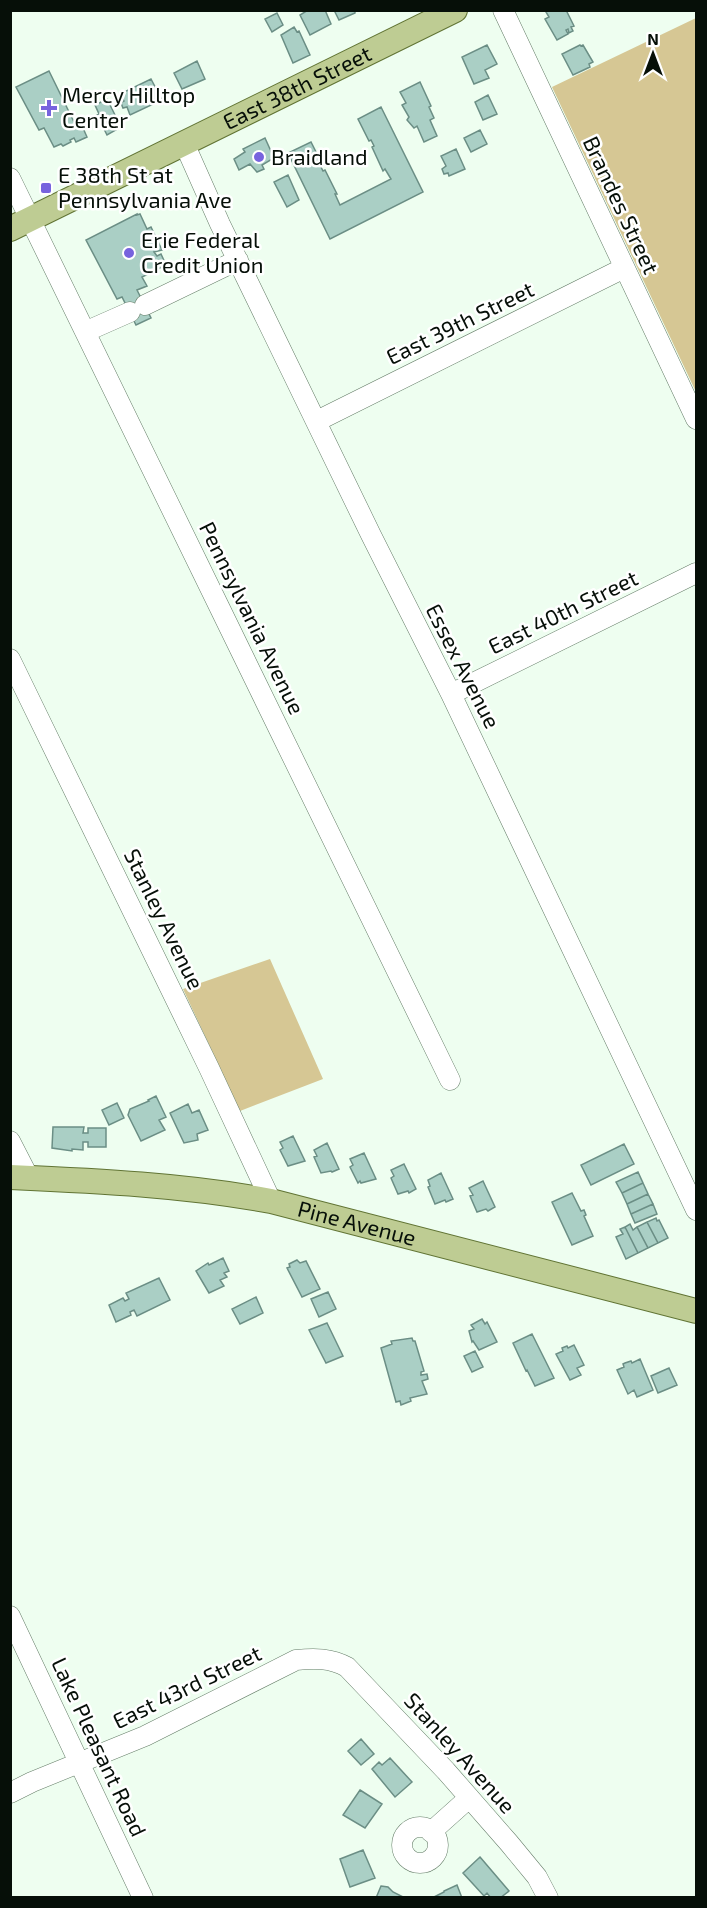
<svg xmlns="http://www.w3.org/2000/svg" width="707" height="1908" font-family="'Exo 2',sans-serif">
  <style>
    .green { fill: #d6c794 }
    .building { fill: #aacfc5; stroke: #6b8e85; stroke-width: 1.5 }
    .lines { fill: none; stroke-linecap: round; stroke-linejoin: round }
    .minor-casing { stroke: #657d68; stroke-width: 21 }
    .major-casing { stroke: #617434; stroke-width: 26 }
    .minor { stroke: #fff; stroke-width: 20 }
    .major { stroke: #becc93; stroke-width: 24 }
    .poi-dot { fill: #7763de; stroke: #fff; stroke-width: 2 }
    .labels { text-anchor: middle; stroke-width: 5; stroke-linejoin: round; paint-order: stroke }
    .street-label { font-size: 22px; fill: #060f08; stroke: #fff }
    .poi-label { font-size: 22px; fill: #060f08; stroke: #fff; text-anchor: start }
  </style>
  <rect width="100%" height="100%" fill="#eefef0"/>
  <path class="green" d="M696,18V392L552,87Z
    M270,959L323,1079L240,1111L183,989Z"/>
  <path class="building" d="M308,10H325L331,24L310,35L300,15Z
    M334,10H355V13L339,20Z
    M549,10H566L574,26L571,27L573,31L569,33L568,29L566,30L568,34L557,40L545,19L549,17L546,12Z
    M277,13L283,25L272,32L265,19Z
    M294,27L297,32L299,31L310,55L293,63L281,35Z
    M487,45L497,64L485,70L489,78L474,84L462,57Z
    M580,45L581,46L583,45L593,62L589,64L590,67L573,75L562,54Z
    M197,61L205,79L182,89L174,73Z
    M49,71L74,122L79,119L87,137L76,142L74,138L70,140L71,142L63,146L61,144L54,147L44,128L39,130L16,87Z
    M151,79L162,100L130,115L127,107L123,108L121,103L124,101L120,94Z
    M420,82L431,106L429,107L434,118L430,120L437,136L424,142L417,126L414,128L407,120L409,117L402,105L406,103L400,92Z
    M488,95L497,114L483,120L475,102Z
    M107,99L121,127L107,135L97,115L99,114L95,105Z
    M381,107L423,192L330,239L288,153L311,142L322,164L320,165L323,171L325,170L337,194H335L340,205L391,179L385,169L383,171L372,147L374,146L371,140L369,141L358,119Z
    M480,130L487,144L471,152L464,138Z
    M265,138L274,158L262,165L264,169L257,172L250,164L239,170L234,159L245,152L243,149Z
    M456,149L465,169L449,176L448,173L444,174L442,169L446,166L441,156Z
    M288,175L299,200L287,207L274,182Z
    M137,214V215L140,214L147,229L151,227L162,250L154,252L157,256L161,254L166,265L142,277L147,286L137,290L151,318L136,325L122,297L117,299L86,240Z
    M156,1096L166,1117L159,1120L165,1130L141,1141L128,1115L130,1109L149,1101L148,1100Z
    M117,1103L124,1118L109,1125L102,1110Z
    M188,1104L192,1113L199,1110L208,1130L197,1134L198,1140L184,1143L170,1113Z
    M53,1127H84L83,1133H88V1128H106V1147H88V1142H83V1150L72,1149V1151L52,1148Z
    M293,1136L305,1161L288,1166L280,1150L283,1148L280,1142Z
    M327,1143L339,1169L332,1172L331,1171L321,1173L314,1157L317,1156L314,1150Z
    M624,1144L634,1164L591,1185L581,1165Z
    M364,1153L376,1179L361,1183L360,1181L358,1183L350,1167L353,1165L350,1159Z
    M404,1164L416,1189L409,1193L408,1191L398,1194L391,1178L394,1176L391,1170Z
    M638,1172L643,1183L622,1193L616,1182Z
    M441,1173L453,1199L446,1202L445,1200L435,1204L428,1187L430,1186L428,1180Z
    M483,1181L495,1207L488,1211L486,1209L477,1212L470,1196L473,1195L469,1188Z
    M643,1183L648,1194L627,1204L622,1193Z
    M572,1193L581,1211L584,1210L586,1215L584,1216L593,1236L572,1245L552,1202Z
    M648,1194L653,1204L631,1214L627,1204Z
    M653,1204L657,1214L635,1223L631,1214Z
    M656,1218L657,1221L659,1220L668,1238L658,1243L647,1222Z
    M647,1222L658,1243L648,1248L637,1227Z
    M630,1224L633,1230L637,1227L648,1248L638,1253L625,1227Z
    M625,1227L638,1253L626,1259L616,1237L623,1234L620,1229Z
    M223,1258L229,1271L224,1273L227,1277L220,1280L224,1286L209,1293L196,1271L208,1263L209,1265Z
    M297,1260L300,1263L306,1261L320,1289L302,1297L287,1268L290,1267L289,1264Z
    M159,1278L170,1300L137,1316L134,1310L130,1312L131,1315L116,1322L109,1305L123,1298L125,1301L129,1299L126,1293Z
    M328,1292L336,1309L319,1317L311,1299Z
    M256,1297L263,1313L240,1324L232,1309Z
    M482,1319L485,1324L487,1322L497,1342L479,1350L473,1341L472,1342L469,1331L474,1329L471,1325Z
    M327,1323L343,1356L326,1363L309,1330Z
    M532,1334L554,1378L535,1386L527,1370L526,1371L513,1343Z
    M412,1338L413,1341H415L424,1371L421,1372V1375L427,1374L428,1379L422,1381L427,1394L410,1398L411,1401L401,1405L400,1401L396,1402L381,1348L392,1344L391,1341Z
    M574,1345L584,1365L577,1368L581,1375L570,1380L556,1354L563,1351L562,1348L567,1346L568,1348Z
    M475,1351L483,1367L472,1372L464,1356Z
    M640,1359L653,1390L637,1397L634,1390L628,1394L617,1370L624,1367L623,1364L625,1363L631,1361L632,1363Z
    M669,1368L677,1385L658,1393L651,1376Z
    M361,1739L374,1754L361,1765L348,1751Z
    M390,1758L412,1782L395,1797L372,1769L379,1762L382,1765Z
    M360,1790L382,1804L365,1828L343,1815Z
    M363,1850L375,1878L350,1887L340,1859Z
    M480,1857L509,1891L500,1898H491L487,1893L484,1896L463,1873Z
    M457,1885L462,1898H432L444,1892V1891Z
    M381,1886L388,1887L393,1892L405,1898H376Z"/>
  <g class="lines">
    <defs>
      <path id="minor" d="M503,10L696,419
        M184,143L220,224L371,535L451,694L696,1210
        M10,178L450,1080
        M145,305L238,260
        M87,331L130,312
        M317,421L624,268
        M10,659L209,1068L271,1201
        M451,694L696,573
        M10,1141L29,1178
        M10,1616L143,1898
        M10,1793L32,1782L145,1736L296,1660C314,1658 331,1658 347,1667L446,1771L509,1843L537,1877L548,1898
        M402 1845a18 18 0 1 1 36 0a18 18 0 1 1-36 0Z
        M431,1832L469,1798"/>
      <g id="major">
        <path id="s1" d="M10,229L455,10"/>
        <path id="s2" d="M10,1177C98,1181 185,1185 271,1201L696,1311"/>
      </g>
    </defs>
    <use href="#minor" class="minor-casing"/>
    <use href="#major" class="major-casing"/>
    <use href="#minor" class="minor"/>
    <use href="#major" class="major"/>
  </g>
  <g class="poi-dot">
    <path d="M46 99h6v6h6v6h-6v6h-6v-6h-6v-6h6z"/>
    <circle cx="259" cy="157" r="6"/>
    <rect x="40" y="182" width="12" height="12" rx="3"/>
    <circle cx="129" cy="253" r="6"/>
  </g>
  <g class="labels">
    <g class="street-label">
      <text dy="8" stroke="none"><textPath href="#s1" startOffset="320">East 38th Street</textPath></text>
      <text transform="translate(621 205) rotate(65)" y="8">Brandes Street</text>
      <text transform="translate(460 323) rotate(-26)" y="8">East 39th Street</text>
      <text transform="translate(563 612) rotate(-26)" y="8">East 40th Street</text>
      <text transform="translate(252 618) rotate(64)" y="8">Pennsylvania Avenue</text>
      <text transform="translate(463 666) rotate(63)" y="8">Essex Avenue</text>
      <text transform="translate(164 919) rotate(64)" y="8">Stanley Avenue</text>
      <text dy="8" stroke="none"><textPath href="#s2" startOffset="351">Pine Avenue</textPath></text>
      <text transform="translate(187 1687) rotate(-26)" y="8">East 43rd Street</text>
      <text transform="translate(99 1747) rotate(65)" y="8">Lake Pleasant Road</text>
      <text transform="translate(460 1753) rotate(48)" y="8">Stanley Avenue</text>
    </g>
    <g class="poi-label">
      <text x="62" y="103">Mercy Hilltop<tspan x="62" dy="25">Center</tspan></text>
      <text x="271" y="165">Braidland</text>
      <text x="58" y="183">E 38th St at<tspan x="58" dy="25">Pennsylvania Ave</tspan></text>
      <text x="141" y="248">Erie Federal<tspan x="141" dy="25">Credit Union</tspan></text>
    </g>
  </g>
  <rect width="707" height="1908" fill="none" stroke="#060f08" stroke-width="24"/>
  <g transform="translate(653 54)" stroke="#ffffff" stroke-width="4.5" paint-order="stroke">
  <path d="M0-4.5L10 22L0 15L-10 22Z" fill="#060f08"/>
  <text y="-9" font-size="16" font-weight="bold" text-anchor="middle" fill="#060f08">N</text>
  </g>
</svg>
